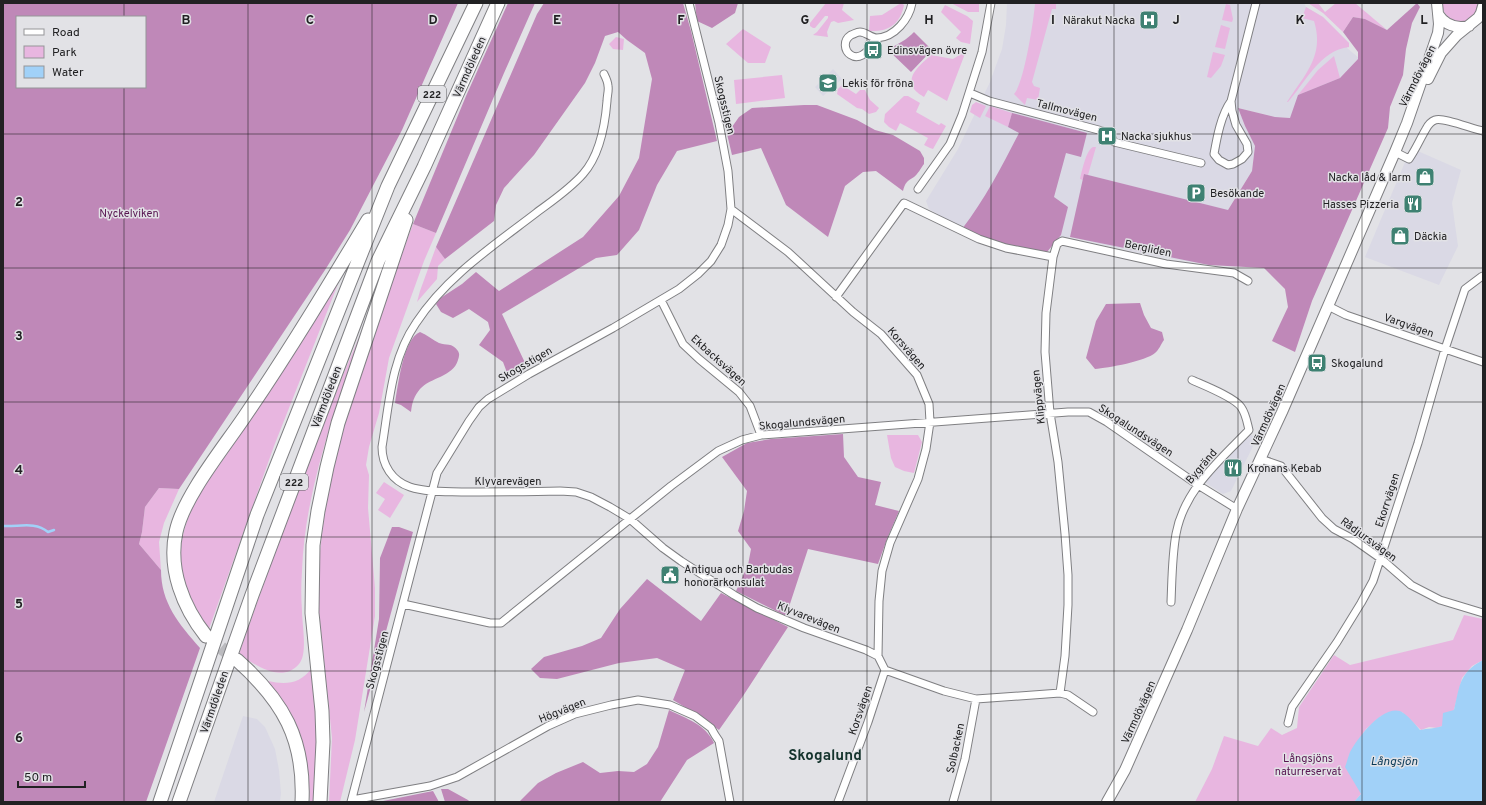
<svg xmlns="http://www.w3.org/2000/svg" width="1486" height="805" font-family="Overpass,sans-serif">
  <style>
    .built { fill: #dad9e5 }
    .green { fill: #e8b6e0 }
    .forest { fill: #bf88b8; fill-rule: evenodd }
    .water { fill: #a1d1f8 }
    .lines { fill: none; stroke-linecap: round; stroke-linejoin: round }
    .stream { stroke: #a1d1f8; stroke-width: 2.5 }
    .highway-tunnel { stroke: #bbbbbf; stroke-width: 13; stroke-dasharray: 13 6; stroke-linecap: butt }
    .street-casing { stroke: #7f7f82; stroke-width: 9 }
    .secondary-casing { stroke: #7f7f82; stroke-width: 12 }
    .highway-casing { stroke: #7f7f82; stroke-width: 15 }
    .street { stroke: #fff; stroke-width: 7 }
    .secondary { stroke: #fff; stroke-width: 10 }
    .highway { stroke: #fff; stroke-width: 13 }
    .grid { fill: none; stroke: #212123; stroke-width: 1; stroke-opacity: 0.55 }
    .labels { text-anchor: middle; stroke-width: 3; stroke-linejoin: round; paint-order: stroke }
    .shield { fill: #e2e2e6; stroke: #5b5b5e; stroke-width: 1 }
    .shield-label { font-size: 10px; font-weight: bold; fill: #212123 }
    .poi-label { font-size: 11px; fill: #212123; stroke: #e2e2e6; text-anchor: start }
    .street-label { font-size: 11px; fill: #212123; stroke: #e2e2e6 }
    .park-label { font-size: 11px; fill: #581652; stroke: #e2e2e6 }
    .water-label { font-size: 12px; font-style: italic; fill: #063756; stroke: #e2e2e6 }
    .district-label { font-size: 15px; font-weight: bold; fill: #14332c; stroke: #e2e2e6 }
    .grid-label { font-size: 13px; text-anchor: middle; font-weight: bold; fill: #212123; stroke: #e2e2e6; stroke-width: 3; stroke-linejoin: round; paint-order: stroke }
  </style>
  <rect width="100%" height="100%" fill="#e2e2e6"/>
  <path class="built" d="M1007,3H1304L1306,7L1323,17L1349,43L1347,48L1359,58L1340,78L1291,118L1275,117L1238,108L1245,126L1255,146L1252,171L1228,210L1209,265L1144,254L1070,237L1057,241L1047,252L1031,251L987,238L962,229L929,209L926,201L958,149L990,82L1002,49L1006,25Z
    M833,69L842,79L823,96L815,87Z
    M1411,148L1461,170L1452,203L1458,246L1439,285L1365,257Z
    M1243,431L1257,438L1231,491L1223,494L1197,477Z
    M243,716L257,719L265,727L275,749L279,770L281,793L280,802H214Z"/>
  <path class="green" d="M826,3H844L842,10L854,20L838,23L834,21L831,22L827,32L828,37L813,35L817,32L828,18V16H825L815,28H813L810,26V23Z
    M901,3L904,5C900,25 888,32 869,31L870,16L882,15Z
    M951,3H979V12H968Z
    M1035,3H1056V9H1052L1032,82L1034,86L1040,88L1038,100L1027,98L1025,105L1014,94C1024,84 1034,19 1035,3Z
    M1308,3H1318L1325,12L1336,3H1355L1387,30L1365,19L1353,17L1343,32L1323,13Z
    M1442,3H1480L1479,9L1469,21C1455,25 1443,18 1442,3Z
    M1226,4L1230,5L1233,19L1232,22L1222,20Z
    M945,5L967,16L973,21L970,44L961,42L956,38L961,32L941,12Z
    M1306,7L1323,17L1349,43V47C1320,50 1305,83 1288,102H1287C1304,75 1325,56 1314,21L1302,18Z
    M1221,25L1230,28L1225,49L1215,47Z
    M743,29L771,47L765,63H748L726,44Z
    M616,37L624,39L623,50L613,49L609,44Z
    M966,51L947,101L928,90L924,97C921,95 916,92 914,89C905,75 923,63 931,55L953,59Z
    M1213,52L1225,55L1221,66L1211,78L1207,77Z
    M1334,56L1340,78L1298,95L1318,70Z
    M782,75L785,98L736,104L734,80Z
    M842,85L856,94L860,90H865L870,100L879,108L876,112L869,114L862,109L857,108L837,94L838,89Z
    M904,96H908L920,103L916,112L939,125L941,123L946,126L933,149L930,148L924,145L928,138L900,123L896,131L889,127L884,122L885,114Z
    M976,102L986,106L980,118L970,112L972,105Z
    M990,106L1012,113L1008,127L985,116Z
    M1093,147H1096L1088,175L1085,174L1083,180L1080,179C1082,171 1086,150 1093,147Z
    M413,224L436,233L424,261L389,358L379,413L369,447L366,465L369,475L368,508L375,588V616L355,740L340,802H329L332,738L319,612L318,568L325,510L331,478L350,405L395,273Z
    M436,247L445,259L438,266L437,279L417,302L420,291Z
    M338,284L274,446L209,629C191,603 177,574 182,541C187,508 208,481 227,454C240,435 252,417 265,399C290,361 313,322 338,284Z
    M362,330C336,409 305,488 302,571C301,584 301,598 302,611C302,624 308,654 299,664C282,684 255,665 239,654C277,545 316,437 362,330Z
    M887,435H918L922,442L914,473L904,471L895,467L891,458Z
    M384,482L404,495L390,518L378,510L385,499L376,493Z
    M159,488L179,489L164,523L159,542L161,570L139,544L142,532L145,507Z
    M1464,615L1483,619V660L1472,666L1462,678L1454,710L1442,726L1437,728L1429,727L1421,730L1402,712L1381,716L1366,729L1350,753L1361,794L1354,802H1195L1212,769L1224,736L1258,746L1271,728L1282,735L1297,728L1299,707L1334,655L1350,665L1453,640Z
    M312,668L316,710L318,761L314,802H310C309,776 307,750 296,726C289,710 278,696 268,681C286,685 300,684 312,668Z"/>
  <path class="forest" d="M3,3H458L402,130L350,230L325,270L179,489L159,488L145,507L142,532L139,544L161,570C161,603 179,624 200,648L146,802H3ZM17,17H145V87H17Z
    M508,3H535L504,73L436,233L413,224L466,96Z
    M544,3H683L691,31L717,141L677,151L657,185L639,230L617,255L596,258L502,314L527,367L509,378L503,362L479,345L490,330L488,322L469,309L453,318L441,312L436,304L439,299L462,284L476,272L499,291L583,237L619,196L639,158L652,79L645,53L627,40L618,32L605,36L595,63L585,83L534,155L504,188L496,205L494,221L445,259L436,247L537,14Z
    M695,3H738L735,13L712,28L697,21Z
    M1417,3L1420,7L1412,23L1406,49L1403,75L1390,107L1388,128L1312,301L1295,352L1272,341L1288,307L1285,289L1264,268L1209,265L1070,237L1084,174L1228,210L1252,171L1255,146L1245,126L1238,108L1275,117L1290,118L1298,95L1340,78L1358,59V52L1343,32L1353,17L1365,19L1387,30Z
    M914,32L932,50L911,72L888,50C897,44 907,40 914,32Z
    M804,105H817L857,120L875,130L893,135L920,151L924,158V164C921,168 918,174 914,177C907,181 905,183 903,191L876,171L863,172L845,186L828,237L786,205L761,148L732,155L727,134L739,117L752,108Z
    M1012,113L1087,133L1081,157L1066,153L1054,197L1068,207L1061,235L1047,252C1018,250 989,239 962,229C985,199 1002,166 1019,133L1008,127Z
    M1140,303L1144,315L1151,328L1162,332L1164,340C1161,344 1159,350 1155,353C1146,361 1108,368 1095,369L1086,358L1096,321L1106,304Z
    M420,332C427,335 433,340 439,343C446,346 452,342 458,351C460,354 459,357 458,360C453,377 431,377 420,389C414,396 412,403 411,412L401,405L395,403C398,386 403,339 420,332Z
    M843,434L844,457L858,477L881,482L875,505L899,511L887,539L878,564L808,549L786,616L736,591L748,565L751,549L738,531L744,511L747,491L722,457L747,443L771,439Z
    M392,527H399L413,532L364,712L379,619L380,558Z
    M647,579L701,621L721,593L788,627L743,696L719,730L700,716L673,700L685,670L657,658L619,663L557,679L540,678L531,669L544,657L582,646L601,638L620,609Z
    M669,710C687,719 705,724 714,743L687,760L660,802H519L538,783L556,773L583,762L600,773L618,771L634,772L647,764L658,747Z
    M441,789H448L468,800L470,802H445Z
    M433,791L439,802H378Z"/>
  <path class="water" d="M1483,660V802H1354L1361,794L1345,767C1347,762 1348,757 1350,752C1358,738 1381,706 1400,711C1407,714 1415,724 1420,730C1428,728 1435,729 1442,726L1443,713L1454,710C1460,685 1459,673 1483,660Z"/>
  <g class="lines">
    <path class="stream" d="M3,526C19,527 35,521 48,532L54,530"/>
    <path class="highway-tunnel" d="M206,636L237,660"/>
    <defs>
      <path id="street" d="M875,38C859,76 834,46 851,35C854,34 857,32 860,32C866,32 871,38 877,38C895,37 909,19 912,3
        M604,74C606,78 608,82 608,86C609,90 607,96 607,101C605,126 600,155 583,174C570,189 552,201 536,213C493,246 446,277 416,323C391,359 389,405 382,447C382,465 392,481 410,487C428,493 449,491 468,492C499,492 529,492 560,491L576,492L591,497L610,507L630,519L663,548L681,561L734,595L757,608L804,628L866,650L878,656L885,670L944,691L976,699L1060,693L1068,695L1093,712
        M970,93L989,101L1110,133L1114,142L1201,163
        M1231,101C1221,115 1217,137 1214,154L1219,160L1228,165L1233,164L1242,159L1248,152L1247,144L1236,125L1232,111L1231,101L1256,3
        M1395,152L1409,159C1416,149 1420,139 1426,129C1428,125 1430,122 1435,120C1444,117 1472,129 1483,131
        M918,189L950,144L962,115L982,52L991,3
        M731,209L788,252L853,312L881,334L917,375L929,404L930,422L926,449L918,479L890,543L882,571L879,601L878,656
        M1053,257L1057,244L1062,241L1166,264L1234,273L1248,281
        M836,297L904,203L979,239L1006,248L1053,257L1046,313L1045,352L1050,413L1058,462L1065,534L1068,575V605L1065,656L1060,693
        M661,300L683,344L699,359L739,392L750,406L761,435
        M1328,306L1346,315L1483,362
        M1261,459L1281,466L1322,518L1334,529L1353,539L1380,558L1411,585L1440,600L1483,613
        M1171,602C1172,580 1172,556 1176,534C1184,490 1219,461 1249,430C1247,422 1246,414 1241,407C1234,397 1203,385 1192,380
        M403,604L490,623H501L671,486L718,451L742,440L761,435L1068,412H1089L1107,422L1198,485L1237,509
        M1288,723L1292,707L1337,642L1361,603L1373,581L1418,443L1445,349L1465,289L1481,277L1483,276
        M352,800L430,786L457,777L548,726L575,714L611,705L638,700L670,705L695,716L711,728L715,735L719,741L730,802
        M351,802L437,473L469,421L479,407L488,399L529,374L613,328L679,289L698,274L711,261L721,245L728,225L731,209L728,171L719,123L689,3
        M838,802L868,722L885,670
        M953,802L965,759L976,699"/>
      <path id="secondary" d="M1438,14C1445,25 1456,29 1469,26
        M1428,79L1441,53L1457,35L1478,18L1481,13L1483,6
        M1107,802L1125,770L1187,630L1237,509L1282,412L1395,152L1407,123L1438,33L1439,24L1437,3"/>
      <path id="highway" d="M206,636C183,607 168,569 176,532C184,495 226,445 247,413C290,350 329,285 368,220
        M237,660C283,701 305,739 302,802
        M160,802L257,515L388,186L476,3
        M179,802L252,595L378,261L424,167L498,3
        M320,802L323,742L322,711L312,613L313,545L318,511L327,467L338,423L406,220"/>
    </defs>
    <use href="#street" class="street-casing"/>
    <use href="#secondary" class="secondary-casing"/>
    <use href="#highway" class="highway-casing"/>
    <use href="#street" class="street"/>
    <use href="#secondary" class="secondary"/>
    <use href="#highway" class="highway"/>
  </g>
  <path class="grid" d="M124,3V17M248,3V802M372,3V802M495,3V802M619,3V802M743,3V802M867,3V802M991,3V802M1114,3V802M1238,3V802M1362,3V802M124,87V802M3,134H1483M3,268H1483M3,402H1483M3,537H1483M3,671H1483"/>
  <defs>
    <symbol id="hospital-square" viewBox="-11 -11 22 22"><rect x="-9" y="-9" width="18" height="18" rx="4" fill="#3e8172" stroke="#e2e2e6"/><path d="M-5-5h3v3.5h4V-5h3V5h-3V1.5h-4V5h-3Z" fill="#fff"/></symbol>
    <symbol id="bus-square" viewBox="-11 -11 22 22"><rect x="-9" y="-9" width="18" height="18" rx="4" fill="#3e8172" stroke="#e2e2e6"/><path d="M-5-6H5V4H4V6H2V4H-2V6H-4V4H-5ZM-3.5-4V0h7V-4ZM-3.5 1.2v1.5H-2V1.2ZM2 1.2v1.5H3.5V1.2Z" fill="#fff"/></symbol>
    <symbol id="school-square" viewBox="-11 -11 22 22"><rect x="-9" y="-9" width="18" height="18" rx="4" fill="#3e8172" stroke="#e2e2e6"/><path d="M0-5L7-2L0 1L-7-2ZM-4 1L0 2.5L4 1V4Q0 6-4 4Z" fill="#fff"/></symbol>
    <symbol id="shop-square" viewBox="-11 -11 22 22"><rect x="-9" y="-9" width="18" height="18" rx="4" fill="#3e8172" stroke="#e2e2e6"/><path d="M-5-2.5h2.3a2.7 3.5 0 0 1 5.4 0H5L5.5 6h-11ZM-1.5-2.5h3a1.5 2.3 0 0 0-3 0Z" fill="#fff"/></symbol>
    <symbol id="parking-square" viewBox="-11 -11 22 22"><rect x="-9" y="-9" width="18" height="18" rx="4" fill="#3e8172" stroke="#e2e2e6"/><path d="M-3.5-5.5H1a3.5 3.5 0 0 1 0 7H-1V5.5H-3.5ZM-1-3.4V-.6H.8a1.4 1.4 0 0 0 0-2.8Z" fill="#fff"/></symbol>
    <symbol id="restaurant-square" viewBox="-11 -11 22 22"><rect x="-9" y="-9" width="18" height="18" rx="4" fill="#3e8172" stroke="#e2e2e6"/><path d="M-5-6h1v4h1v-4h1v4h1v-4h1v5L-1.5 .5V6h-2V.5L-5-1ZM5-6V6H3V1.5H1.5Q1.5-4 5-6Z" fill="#fff"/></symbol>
    <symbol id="civic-square" viewBox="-11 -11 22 22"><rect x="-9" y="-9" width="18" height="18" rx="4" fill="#3e8172" stroke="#e2e2e6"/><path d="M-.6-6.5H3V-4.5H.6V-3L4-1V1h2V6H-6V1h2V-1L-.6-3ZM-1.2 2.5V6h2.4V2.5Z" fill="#fff"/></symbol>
  </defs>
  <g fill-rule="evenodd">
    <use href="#hospital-square" x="1138" y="9" width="22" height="22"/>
    <use href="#bus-square" x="862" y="39" width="22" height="22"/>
    <use href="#school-square" x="817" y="72" width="22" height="22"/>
    <use href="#hospital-square" x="1096" y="125" width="22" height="22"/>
    <use href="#shop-square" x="1414" y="166" width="22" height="22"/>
    <use href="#parking-square" x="1185" y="182" width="22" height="22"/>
    <use href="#restaurant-square" x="1402" y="193" width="22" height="22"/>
    <use href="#shop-square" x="1389" y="225" width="22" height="22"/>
    <use href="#bus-square" x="1306" y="352" width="22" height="22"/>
    <use href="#restaurant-square" x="1222" y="457" width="22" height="22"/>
    <use href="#civic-square" x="659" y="564" width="22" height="22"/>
  </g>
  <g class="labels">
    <g class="shield">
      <rect x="418" y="86" width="28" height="16" rx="3"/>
      <rect x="280" y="474" width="28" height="16" rx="3"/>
    </g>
    <g class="shield-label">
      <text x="432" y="98">222</text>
      <text x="294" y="486">222</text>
    </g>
    <g class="poi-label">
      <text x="1135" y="24" text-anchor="end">Närakut Nacka</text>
      <text x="887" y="54">Edinsvägen övre</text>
      <text x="842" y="87">Lekis för fröna</text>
      <text x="1121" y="140">Nacka sjukhus</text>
      <text x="1411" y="181" text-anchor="end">Nacka låd &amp; larm</text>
      <text x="1210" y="197">Besökande</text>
      <text x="1399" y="208" text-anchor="end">Hasses Pizzeria</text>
      <text x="1414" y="240">Däckia</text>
      <text x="1331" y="367">Skogalund</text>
      <text x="1247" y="472">Kronans Kebab</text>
      <text x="684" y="573">Antigua och Barbudas<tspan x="684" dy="13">honorärkonsulat</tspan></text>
    </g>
    <g class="street-label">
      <text transform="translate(469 67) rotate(-66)" y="4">Värmdöleden</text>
      <text transform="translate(1417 76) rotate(-63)" y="4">Värmdövägen</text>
      <text transform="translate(725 105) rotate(77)" y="4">Skogsstigen</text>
      <text transform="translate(1067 110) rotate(14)" y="4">Tallmovägen</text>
      <text transform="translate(1148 248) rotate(12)" y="4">Bergliden</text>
      <text transform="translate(1409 325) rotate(19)" y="4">Vargvägen</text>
      <text transform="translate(907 348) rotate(49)" y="4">Korsvägen</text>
      <text transform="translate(719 360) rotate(42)" y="4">Ekbacksvägen</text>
      <text transform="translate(525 364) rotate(-30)" y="4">Skogsstigen</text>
      <text transform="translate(326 397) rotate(-69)" y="4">Värmdöleden</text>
      <text transform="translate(1038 397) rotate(-96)" y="4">Klippvägen</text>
      <text transform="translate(1268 415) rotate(-66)" y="4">Värmdövägen</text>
      <text transform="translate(802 422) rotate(-5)" y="4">Skogalundsvägen</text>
      <text transform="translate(1136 430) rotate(33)" y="4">Skogalundsvägen</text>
      <text transform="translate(1201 466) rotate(-50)" y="4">Bygränd</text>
      <text x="508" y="485">Klyvarevägen</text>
      <text transform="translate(1387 500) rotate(-72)" y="4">Ekorrvägen</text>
      <text transform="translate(1369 539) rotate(36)" y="4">Rådjursvägen</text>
      <text transform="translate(809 617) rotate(22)" y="4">Klyvarevägen</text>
      <text transform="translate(377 660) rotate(-75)" y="4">Skogsstigen</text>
      <text transform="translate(214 702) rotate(-71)" y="4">Värmdöleden</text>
      <text transform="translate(562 710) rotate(-22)" y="4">Högvägen</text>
      <text transform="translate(860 710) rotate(-71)" y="4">Korsvägen</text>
      <text transform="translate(1138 712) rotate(-66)" y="4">Värmdövägen</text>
      <text transform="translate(955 748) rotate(-78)" y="4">Solbacken</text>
    </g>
    <g class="park-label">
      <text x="129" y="217">Nyckelviken</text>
      <text x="1308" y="762">Långsjöns<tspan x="1308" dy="13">naturreservat</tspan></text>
    </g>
    <g class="water-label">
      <text x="1394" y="765">Långsjön</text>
    </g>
    <g class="district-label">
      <text x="825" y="760">Skogalund</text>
    </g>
  </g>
  <g class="grid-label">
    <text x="186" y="24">B</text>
    <text x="310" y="24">C</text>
    <text x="433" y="24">D</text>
    <text x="557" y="24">E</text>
    <text x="681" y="24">F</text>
    <text x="805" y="24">G</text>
    <text x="929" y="24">H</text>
    <text x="1053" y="24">I</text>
    <text x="1176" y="24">J</text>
    <text x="1300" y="24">K</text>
    <text x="1424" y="24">L</text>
    <text x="19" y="206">2</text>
    <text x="19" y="340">3</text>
    <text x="19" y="474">4</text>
    <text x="19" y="608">5</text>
    <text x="19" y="742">6</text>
  </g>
  <rect width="1486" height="805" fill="none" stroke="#212123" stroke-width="8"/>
  <rect x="16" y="16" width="130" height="72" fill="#e2e2e6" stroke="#959598"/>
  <rect x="24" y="29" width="20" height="6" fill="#ffffff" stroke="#959598"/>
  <text x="52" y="36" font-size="12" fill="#212123">Road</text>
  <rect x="24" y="46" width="20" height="12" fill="#e8b6e0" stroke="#959598"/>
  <text x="52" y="56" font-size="12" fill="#212123">Park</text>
  <rect x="24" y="66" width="20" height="12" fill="#a1d1f8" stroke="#959598"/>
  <text x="52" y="76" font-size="12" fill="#212123">Water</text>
  <path d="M18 781v6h67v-6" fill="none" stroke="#212123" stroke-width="2"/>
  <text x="24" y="781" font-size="12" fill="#212123" stroke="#e2e2e6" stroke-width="3" paint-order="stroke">50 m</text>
</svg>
